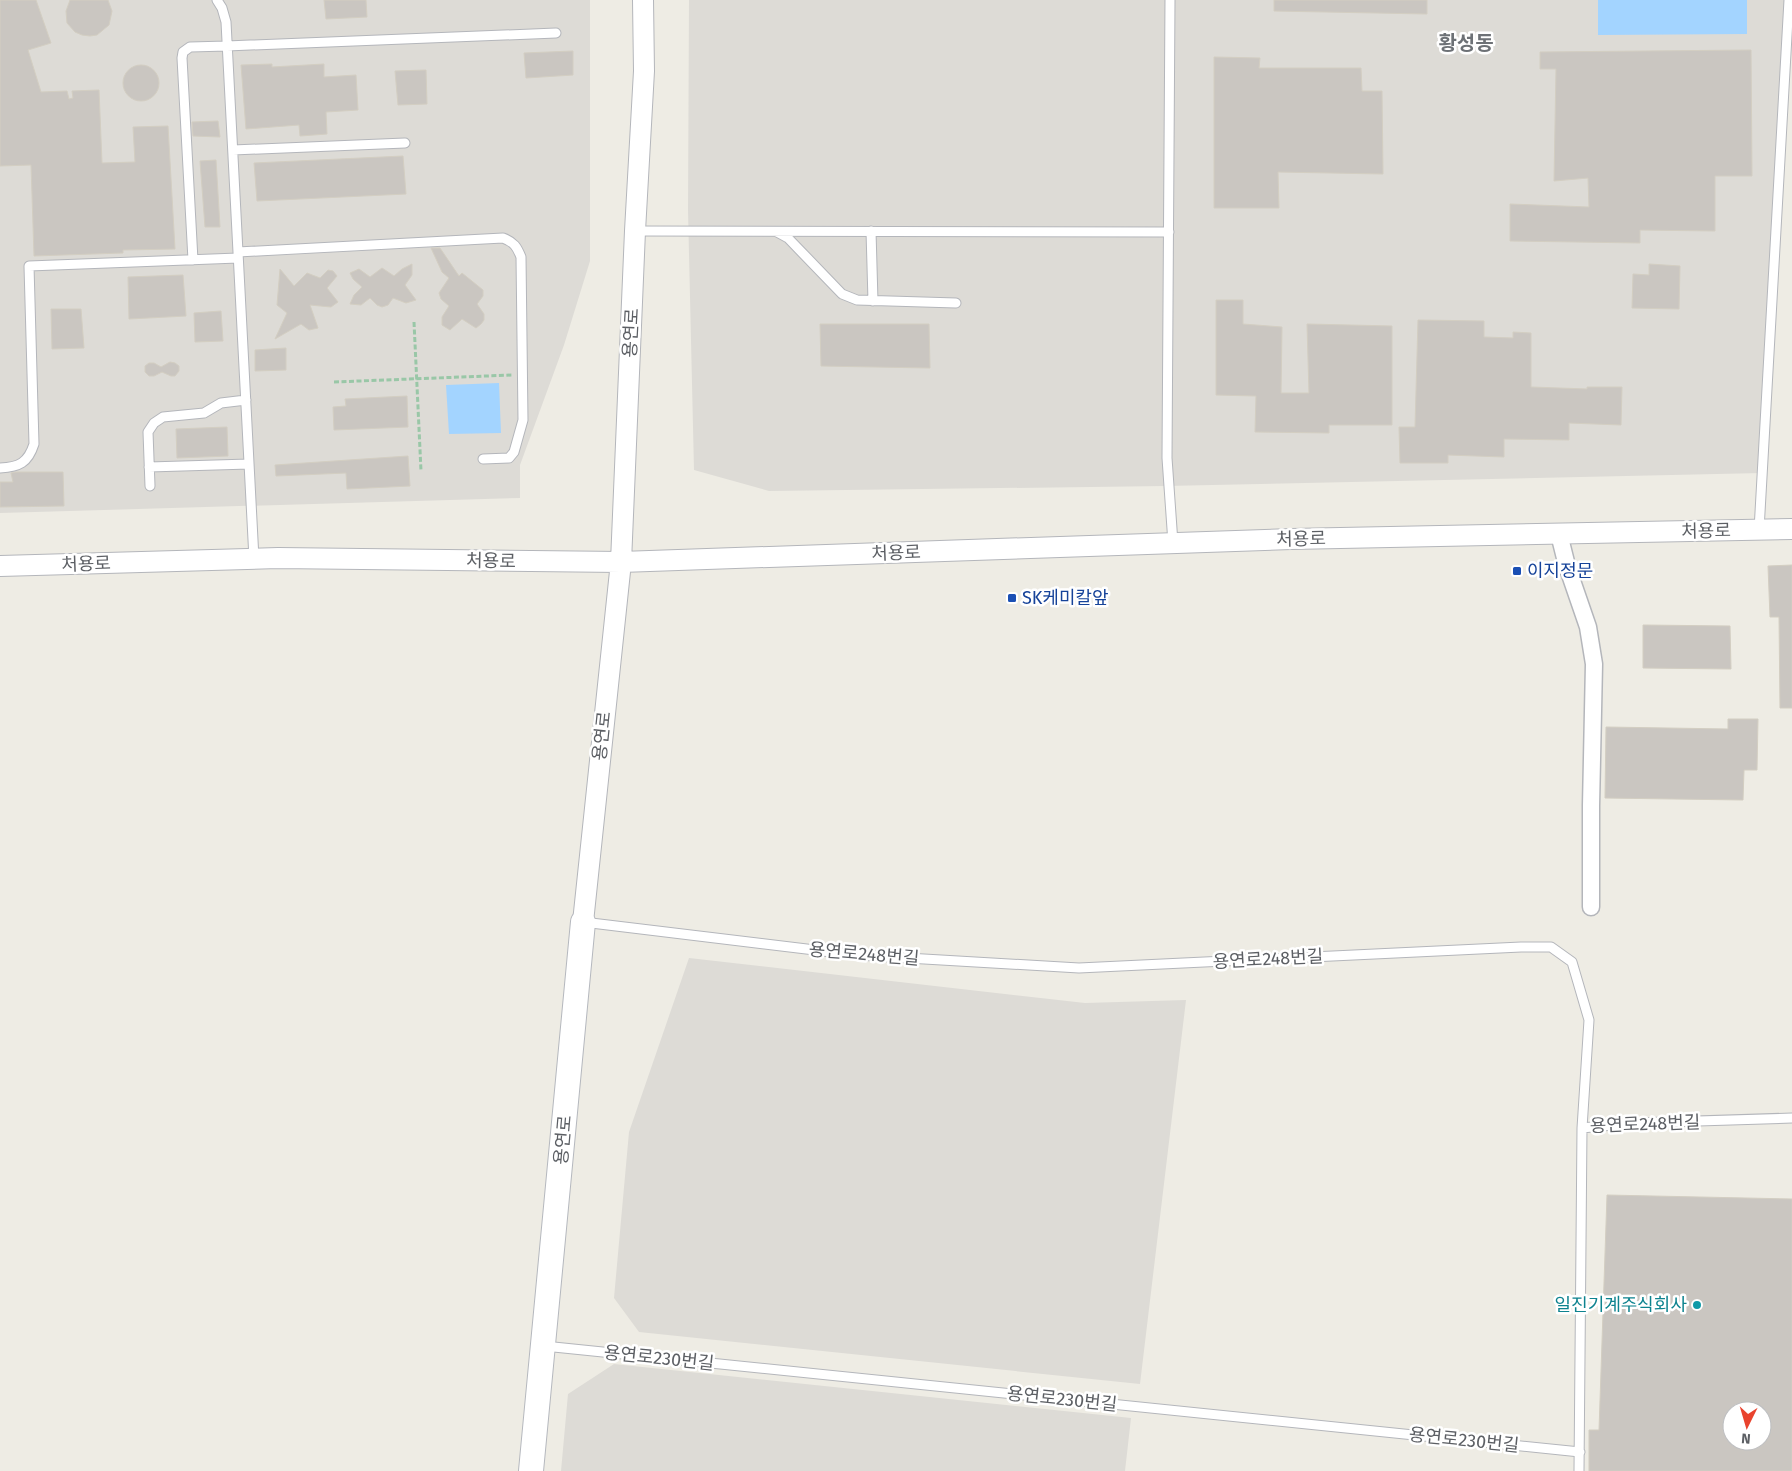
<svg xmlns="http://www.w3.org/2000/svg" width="1792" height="1471" font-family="'Fira Sans','Noto Sans KR',sans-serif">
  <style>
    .industrial { fill: #dddbd6 }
    .water { fill: #a3d4ff }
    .building { fill: #cac6c1; stroke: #d3cec2; fill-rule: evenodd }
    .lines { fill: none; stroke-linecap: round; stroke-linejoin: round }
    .service-casing { stroke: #b4b6bb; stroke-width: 11 }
    .minor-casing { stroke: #b4b6bb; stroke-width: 19 }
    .tertiary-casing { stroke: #b4b6bb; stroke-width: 22 }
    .secondary-casing { stroke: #b5b8be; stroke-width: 26 }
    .path { stroke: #99c7a7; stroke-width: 3; stroke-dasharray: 5 2.5; stroke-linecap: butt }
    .service { stroke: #fff; stroke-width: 9 }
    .minor { stroke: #fff; stroke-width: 16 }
    .tertiary { stroke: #fff; stroke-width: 20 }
    .secondary { stroke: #fff; stroke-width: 24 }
    .transit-dot { fill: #1a4fb4; stroke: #fff; stroke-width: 2 }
    .culture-dot { fill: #0f9aa8; stroke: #fff; stroke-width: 2 }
    .labels { text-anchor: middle; stroke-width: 5; stroke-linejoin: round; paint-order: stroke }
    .street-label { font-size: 18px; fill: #5c5f64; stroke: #fff }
    .transit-label { font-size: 18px; fill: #164399; stroke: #fff; text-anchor: start }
    .culture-label { font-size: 18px; fill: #0d838f; stroke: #fff; text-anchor: end }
    .quarter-label { font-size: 20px; font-weight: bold; fill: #6d7176; stroke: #fff }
  </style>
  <rect width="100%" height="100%" fill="#eeece4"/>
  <path class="industrial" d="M0,0H590V261L564,345L520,465V498L0,513Z
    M689,0H1787L1762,473L1165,486L769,491L694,470L688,210Z
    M689,958L1085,1003L1186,1000L1140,1384L639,1332L614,1298L629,1132Z
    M614,1364L1131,1418L1125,1471H561L568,1394Z"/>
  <path class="water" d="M1598,0H1747V34L1598,35Z
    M499,383L501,433L449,434L446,385Z"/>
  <path class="building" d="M0,0H36L51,43L28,50L41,92L67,91L69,99L73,98L72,91L99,90L102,163L135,162L133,127L168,126L175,249L123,250V253L34,256L31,165L0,166Z
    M70,0H108L112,11L109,25L97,35L90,36L82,35L75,32L67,23L66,11Z
    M324,0H366L367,17L326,19Z
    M1274,0H1427V14L1274,11Z
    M1751,50L1752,176H1715V231L1640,230V243L1510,241V204L1589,207L1588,178L1554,181L1556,69H1540V52Z
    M573,51V75L526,78L524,53Z
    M1214,57L1260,58L1259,68H1361L1362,91H1382L1383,174L1278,172L1279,208H1214Z
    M272,64V67L324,64V77L356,75L358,110L326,112L327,134L300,136L299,125L246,129L241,65Z
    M123 83a18 18 0 1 1 36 0a18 18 0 1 1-36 0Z
    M426,70L427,104L398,105L395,71Z
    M218,121L220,137L193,136L192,122Z
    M403,156L406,194L257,201L254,163Z
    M216,160L220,227H205L200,161Z
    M431,248H440L459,276L462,273L483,290V296L477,304L484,314V320L481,324L476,328L462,319L450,330L442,325V317L449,306L441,299L439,293L449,278L442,272Z
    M412,264V275L405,285L416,300L406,303L393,298L388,305L382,307L377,305L370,298L361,305L350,304L354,295L362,287L353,279L350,273L359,269L370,277L382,268L394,276L402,269Z
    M1649,264L1680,266L1679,309L1632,308L1633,274L1649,275Z
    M280,269L294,286L307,273L320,278L328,270L333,271L337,276L327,288L338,302L331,307L310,305L318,328L309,330L301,324L275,339L287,313L277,305Z
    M183,275L186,316L129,319L128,277Z
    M1216,300H1243V324L1282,327L1281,393H1309L1307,324L1392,326V425H1329V433L1255,432L1256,396L1216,395Z
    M51,309H81L84,348L52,349Z
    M221,311L223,341L195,342L194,313Z
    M1418,320L1484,321V337L1513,338V332L1531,333V387L1587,389V387H1622L1621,425L1569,423V440L1504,439V457L1448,455V463H1400L1399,427H1415Z
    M820,324H929L930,368L821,366Z
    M286,348V370L255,371V350Z
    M170,362L175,363L179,366V371L175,376H171L162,372L154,376H149L145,372V366L149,363H154L161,367Z
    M407,396L408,427L334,430L333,407L346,406L345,399Z
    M227,427L228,456L177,458L176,429Z
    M408,456L410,486L347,489L346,473L276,476L275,465Z
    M16,472H63L64,506L0,507V482H13L11,473Z
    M1792,565V708H1780L1779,617H1770L1768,566Z
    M1643,625L1730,626L1731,669L1643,668Z
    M1728,719H1758L1757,770H1744L1743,800L1605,798L1606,727L1728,729Z
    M1607,1195L1792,1199V1471H1589V1430H1599ZM1732,1411H1762V1441H1732Z"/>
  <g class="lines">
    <defs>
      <path id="service" d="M217,0L222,8L226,22L254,559
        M1170,0L1167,458L1173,543
        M233,150L405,143
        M635,231L1169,232
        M871,231L873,301
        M777,232L788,238L842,294L857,300L956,303
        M238,252L503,238C514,242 517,247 521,257L523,420L514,452L509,458L483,459
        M193,260L182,58L183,52L190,47L227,46L556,33
        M149,467L249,464
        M0,468C19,467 28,463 34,444L29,266L238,258
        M150,486L148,432L154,423L163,417L204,413L221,403L246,400
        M1759,530L1789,0
        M583,922L856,955L1079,968L1521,947H1551L1572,962L1589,1020L1582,1128L1579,1471
        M1582,1128L1633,1123L1792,1118
        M544,1346L1580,1452"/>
      <path id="minor" d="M1559,534L1567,566L1588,627L1594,664L1591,806V907"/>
      <path id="tertiary" d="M0,566L278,558L621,562L1291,539L1792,529
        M583,922L621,562L635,231L644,71L643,0"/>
      <path id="secondary" d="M531,1471L583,922"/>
    </defs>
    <use href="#service" class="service-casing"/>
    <use href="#minor" class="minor-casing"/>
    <use href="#tertiary" class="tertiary-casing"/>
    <use href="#secondary" class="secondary-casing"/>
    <path class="path" d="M414,322L421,471
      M334,382L512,375"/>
    <use href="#service" class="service"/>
    <use href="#minor" class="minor"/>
    <use href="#tertiary" class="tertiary"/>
    <use href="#secondary" class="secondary"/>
  </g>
  <g class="transit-dot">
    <rect x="1512" y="566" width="10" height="10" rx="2.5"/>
    <rect x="1007" y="593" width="10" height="10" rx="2.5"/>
  </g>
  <circle class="culture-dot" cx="1697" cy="1305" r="5"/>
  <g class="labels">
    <g class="street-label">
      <text transform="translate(631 333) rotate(-87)" y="6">용연로</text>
      <text transform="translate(1706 531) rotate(-1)" y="6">처용로</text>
      <text transform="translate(1301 539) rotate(-1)" y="6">처용로</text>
      <text transform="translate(896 553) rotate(-2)" y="6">처용로</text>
      <text transform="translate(491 561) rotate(1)" y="6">처용로</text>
      <text transform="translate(86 564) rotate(-2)" y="6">처용로</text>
      <text transform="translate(602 736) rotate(-84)" y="6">용연로</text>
      <text transform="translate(864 954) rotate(5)" y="6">용연로248번길</text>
      <text transform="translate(1268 959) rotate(-3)" y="6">용연로248번길</text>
      <text transform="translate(1645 1124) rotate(-2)" y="6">용연로248번길</text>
      <text transform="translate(563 1140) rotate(-85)" y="6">용연로</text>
      <text transform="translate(659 1358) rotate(6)" y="6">용연로230번길</text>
      <text transform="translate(1062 1399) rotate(6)" y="6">용연로230번길</text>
      <text transform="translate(1464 1440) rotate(6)" y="6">용연로230번길</text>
    </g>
    <g class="transit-label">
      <text x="1527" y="577">이지정문</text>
      <text x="1022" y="604">SK케미칼앞</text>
    </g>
    <g class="culture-label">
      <text x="1687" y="1311">일진기계주식회사</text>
    </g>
    <g class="quarter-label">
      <text x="1466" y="50">황성동</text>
    </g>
  </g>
  <g transform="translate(1747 1426) rotate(185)"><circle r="24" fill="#ffffff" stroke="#bebfc1"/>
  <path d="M0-4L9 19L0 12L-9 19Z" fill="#e9432e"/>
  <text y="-8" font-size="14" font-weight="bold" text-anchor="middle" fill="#5c5f64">N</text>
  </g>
</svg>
